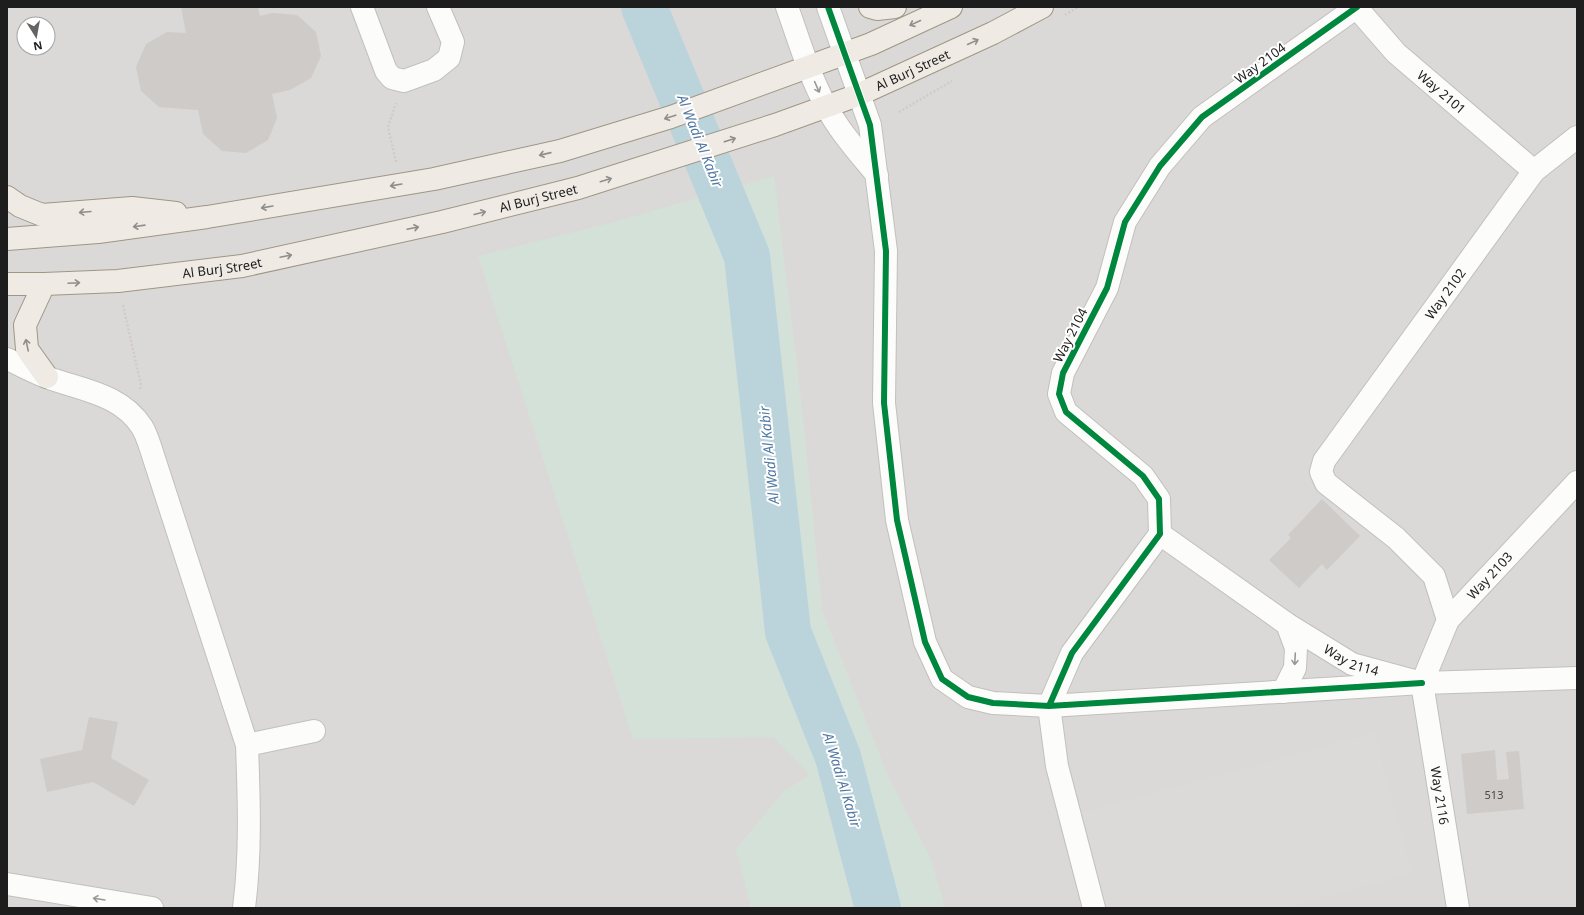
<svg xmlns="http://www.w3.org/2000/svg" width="1584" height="915" font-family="'Noto Sans',sans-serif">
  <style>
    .residential { fill: #dad9d7; fill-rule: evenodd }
    .wetland { fill: #d4e1d9 }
    .parking { fill: #dbdad9 }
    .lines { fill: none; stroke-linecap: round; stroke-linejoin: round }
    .river { stroke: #bbd4db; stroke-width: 46 }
    .building { fill: #cecbc8 }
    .minor-casing { stroke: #c1c0be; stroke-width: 24 }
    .major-casing { stroke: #9f9684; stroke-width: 24 }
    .path { stroke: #d4c9c7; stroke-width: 2.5; stroke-dasharray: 2 2; stroke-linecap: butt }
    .minor { stroke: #fcfcfb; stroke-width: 22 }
    .major { stroke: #efebe4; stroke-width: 22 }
    .cycleway-casing { stroke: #fff; stroke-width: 8 }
    .cycleway { stroke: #00873e; stroke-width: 6 }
    .oneway { stroke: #908e8a }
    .oneway2 { stroke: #989897 }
    .labels { text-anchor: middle; stroke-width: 4; stroke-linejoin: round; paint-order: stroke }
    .number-label { font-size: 11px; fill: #494848 }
    .street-label { font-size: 13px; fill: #1d1d1d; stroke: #fff }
    .water-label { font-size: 14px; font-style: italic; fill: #5279a3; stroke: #fff }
  </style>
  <rect width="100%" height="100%" fill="#ebe9e5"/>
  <path class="residential" d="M7,7H1577V908H7ZM24,24H48V48H24Z"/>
  <path class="wetland" d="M774,176L803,417L822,610L888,776L931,859L945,908H751L736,849L784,791L810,775L773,737L633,739L478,256L614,222Z"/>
  <path class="parking" d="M1374,733L1412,873L1285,908H1106L1080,813Z"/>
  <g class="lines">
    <path class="river" d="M644,7L747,256L788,632L838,757L878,908"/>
  </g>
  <path class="building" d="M181,7H258L260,16L273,13L297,15L316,32L321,56L311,78L290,90L272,94L277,118L268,140L246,153L222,151L203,134L198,110L159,107L141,91L136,67L146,44L167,32L186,33Z
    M1322,499L1360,536L1327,570L1322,564L1299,588L1269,560L1291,538L1288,535Z
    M89,717L118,722L111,758L149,780L134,806L93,782L47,792L40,759L82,750Z
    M1495,750L1497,780L1509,779L1506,752L1519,751L1524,809L1467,814L1461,754Z"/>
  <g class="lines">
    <defs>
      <g id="minor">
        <path d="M362,7L386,71L392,78L404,81L434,70L449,58L453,42L438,7"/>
        <path d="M787,7C799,40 809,75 826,106C839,131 859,153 877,175"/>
        <path d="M828,7L870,125L886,251L884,403L897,520L925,642L942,679L968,697L993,703L1049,706L1422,683"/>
        <path id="s1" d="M1356,7L1396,53L1534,171"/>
        <path d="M7,359C21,365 35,373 49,378C82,390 121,394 142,427C145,432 148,440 150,446L247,745C249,799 251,854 244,908"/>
        <path id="s2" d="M1160,534L1287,624L1352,664L1422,683L1577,678"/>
        <path id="s3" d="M1448,620L1434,576L1396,538L1326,483L1321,472L1324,461L1534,171L1577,137"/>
        <path id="s4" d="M1422,683L1448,620L1577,482"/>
        <path id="s5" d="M1422,683L1458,908"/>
        <path d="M1283,692L1295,668L1296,648L1287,624"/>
        <path d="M1049,706L1072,653L1160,534L1159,499L1143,476L1066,412L1059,394L1063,373L1107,288L1125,222L1160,166L1202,117L1357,7"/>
        <path d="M1049,706L1057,766L1094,908"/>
        <path d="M247,745L314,731"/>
        <path d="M7,884L152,908"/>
      </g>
      <g id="major">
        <path d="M870,7L877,9L895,7"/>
        <path d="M7,197L20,206L42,215L132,208L176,213"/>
        <path d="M7,239L98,232L207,217L434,179L560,151L671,117L871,44L951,7"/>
        <path id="s6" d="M7,284H44L118,281L242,266L442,222L578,188L775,125L858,95L993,33L1042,7"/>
        <path d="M44,284L25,325L27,349L47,377"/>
      </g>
    </defs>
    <use href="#minor" class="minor-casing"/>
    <use href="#major" class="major-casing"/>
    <path class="path" d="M1065,15L1078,7
      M899,112L952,81
      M396,162L388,127L396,103
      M123,305L141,385L140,390"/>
    <use href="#minor" class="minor"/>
    <use href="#major" class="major"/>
    <defs>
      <path id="cycleway" d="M828,7L870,125L886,251L884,403L897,520L925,642L942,679L968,697L993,703L1049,706L1422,683
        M1049,706L1072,653L1160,534L1159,499L1143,476L1066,412L1059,394L1063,373L1107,288L1125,222L1160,166L1202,117L1357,7"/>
    </defs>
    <use href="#cycleway" class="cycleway-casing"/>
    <use href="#cycleway" class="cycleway"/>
  </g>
  <defs><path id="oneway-shaft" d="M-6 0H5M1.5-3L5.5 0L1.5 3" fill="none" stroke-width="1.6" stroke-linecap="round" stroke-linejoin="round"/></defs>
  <g class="oneway">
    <use href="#oneway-shaft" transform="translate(915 23) rotate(155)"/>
    <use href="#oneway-shaft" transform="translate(973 42) rotate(-25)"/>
    <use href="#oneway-shaft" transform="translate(670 117) rotate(162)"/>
    <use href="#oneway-shaft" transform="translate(730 140) rotate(-18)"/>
    <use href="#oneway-shaft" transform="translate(545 154) rotate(167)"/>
    <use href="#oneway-shaft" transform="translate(606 180) rotate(-17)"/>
    <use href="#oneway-shaft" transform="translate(396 185) rotate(170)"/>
    <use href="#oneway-shaft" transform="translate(267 207) rotate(170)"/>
    <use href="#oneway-shaft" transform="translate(85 212) rotate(175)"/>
    <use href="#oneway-shaft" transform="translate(480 213) rotate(-14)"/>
    <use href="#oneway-shaft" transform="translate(139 226) rotate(172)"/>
    <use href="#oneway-shaft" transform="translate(413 228) rotate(-12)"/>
    <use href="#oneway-shaft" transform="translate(286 256) rotate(-12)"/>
    <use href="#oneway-shaft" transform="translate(74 283) rotate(-3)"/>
    <use href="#oneway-shaft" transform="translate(27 345) rotate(-102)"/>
  </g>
  <g class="oneway2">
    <use href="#oneway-shaft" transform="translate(817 87) rotate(66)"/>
    <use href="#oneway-shaft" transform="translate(1295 659) rotate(93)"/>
    <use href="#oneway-shaft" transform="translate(99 899) rotate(-171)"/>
  </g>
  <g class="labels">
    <g class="number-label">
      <text x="1494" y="799">513</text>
    </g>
    <g class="street-label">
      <text transform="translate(1260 63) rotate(-36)" y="5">Way 2104</text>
      <text dy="5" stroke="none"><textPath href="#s6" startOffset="936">Al Burj Street</textPath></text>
      <text dy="5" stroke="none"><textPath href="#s1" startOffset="121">Way 2101</textPath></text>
      <text dy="5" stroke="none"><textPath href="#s6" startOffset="540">Al Burj Street</textPath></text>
      <text dy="5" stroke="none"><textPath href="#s6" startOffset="216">Al Burj Street</textPath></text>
      <text dy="5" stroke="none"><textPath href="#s3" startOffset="419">Way 2102</textPath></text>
      <text transform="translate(1070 335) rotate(-63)" y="5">Way 2104</text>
      <text dy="5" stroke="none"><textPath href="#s4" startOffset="129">Way 2103</textPath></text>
      <text dy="5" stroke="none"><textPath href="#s2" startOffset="230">Way 2114</textPath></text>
      <text dy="5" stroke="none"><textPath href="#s5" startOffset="114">Way 2116</textPath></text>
    </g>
    <g class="water-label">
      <text transform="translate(700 141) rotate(68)" y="5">Al Wadi Al Kabir</text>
      <text transform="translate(769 455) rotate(-96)" y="5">Al Wadi Al Kabir</text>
      <text transform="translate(842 780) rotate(73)" y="5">Al Wadi Al Kabir</text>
    </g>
  </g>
  <rect width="1584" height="915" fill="none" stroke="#1d1d1d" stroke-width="16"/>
  <g transform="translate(36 36) rotate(169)"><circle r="19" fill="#ffffff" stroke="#a5a5a5"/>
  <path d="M0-3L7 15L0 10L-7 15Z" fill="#656463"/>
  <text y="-6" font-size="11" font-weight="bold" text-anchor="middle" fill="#1d1d1d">N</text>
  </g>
</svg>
